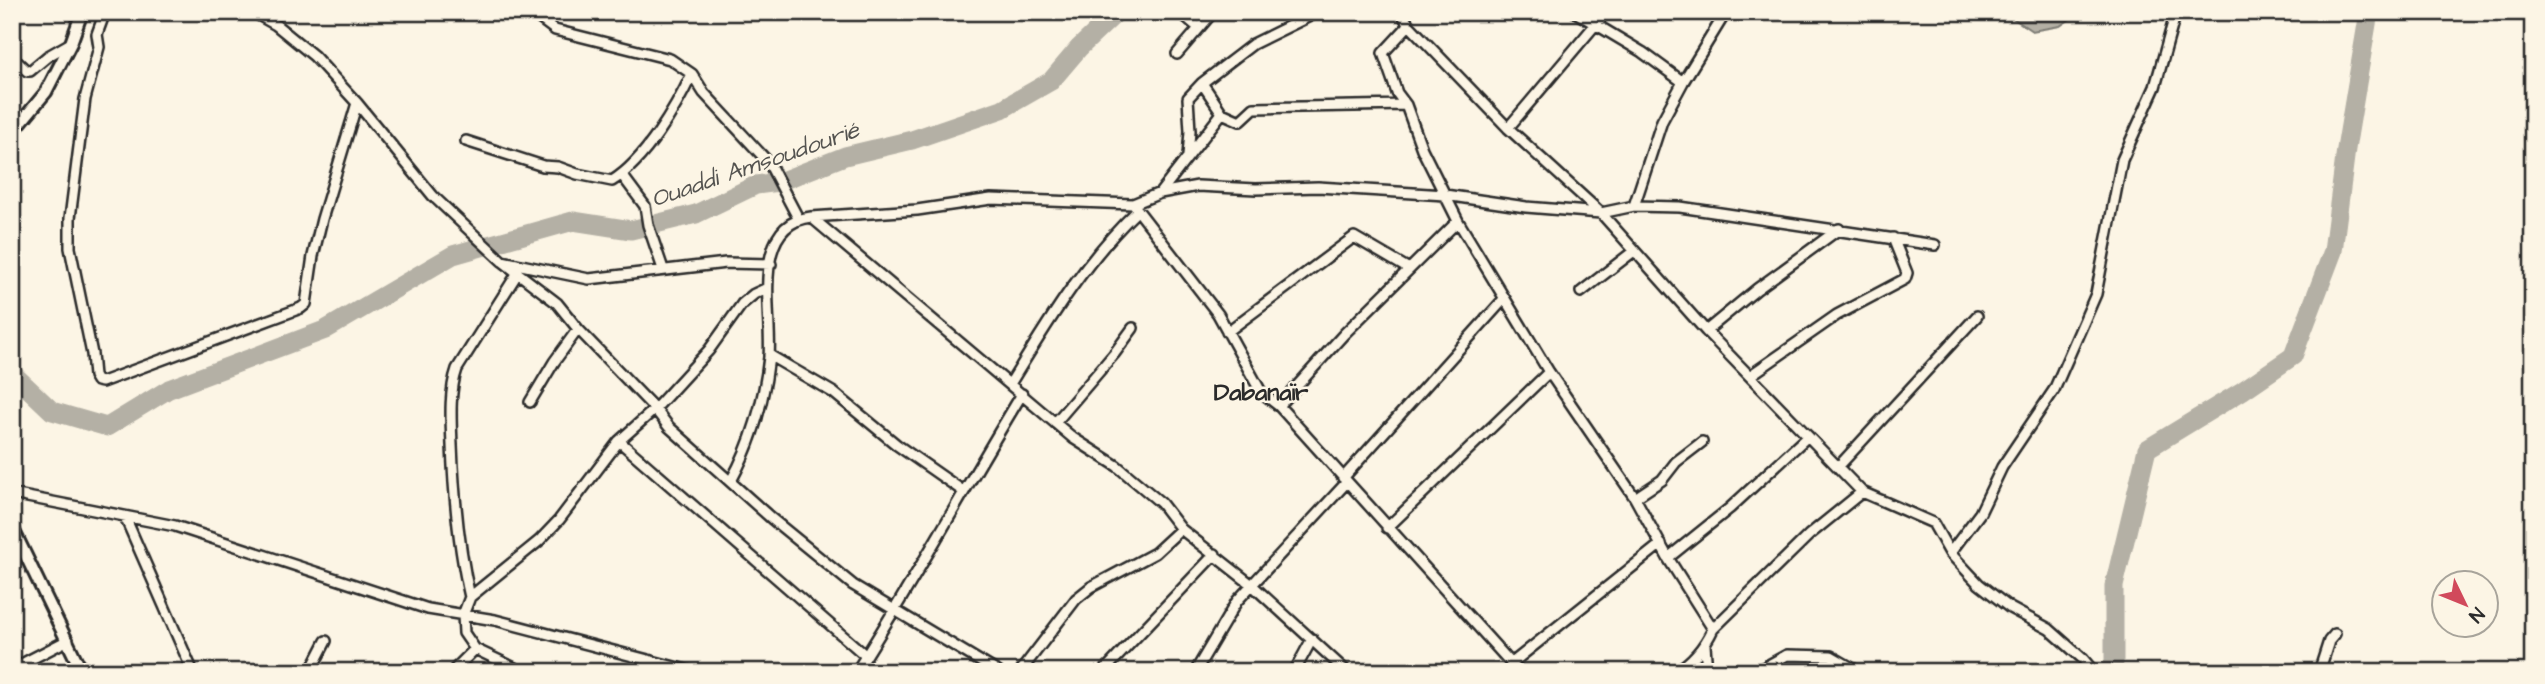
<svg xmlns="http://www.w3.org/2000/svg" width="2545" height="684" font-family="'Architects Daughter',sans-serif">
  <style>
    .water { fill: #b4b0a5; stroke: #7d7b74; stroke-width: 2 }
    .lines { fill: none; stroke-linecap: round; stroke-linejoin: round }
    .river { stroke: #b4b0a5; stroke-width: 19 }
    .minor-casing { stroke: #2b2b2b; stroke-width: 14 }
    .tertiary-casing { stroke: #2b2b2b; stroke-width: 16 }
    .minor { stroke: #fcf5e5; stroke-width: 9 }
    .tertiary { stroke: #fcf5e5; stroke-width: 10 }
    .labels { text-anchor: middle; stroke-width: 5; stroke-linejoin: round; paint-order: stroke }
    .water-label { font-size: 24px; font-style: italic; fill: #545350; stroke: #fcf5e5 }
    .neighbourhood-label { font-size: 24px; font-weight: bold; fill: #2b2b2b; stroke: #fcf5e5 }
  </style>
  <rect width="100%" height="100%" fill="#fcf5e5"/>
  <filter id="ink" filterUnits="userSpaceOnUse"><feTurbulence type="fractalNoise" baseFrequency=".0143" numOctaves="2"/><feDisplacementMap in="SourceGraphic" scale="14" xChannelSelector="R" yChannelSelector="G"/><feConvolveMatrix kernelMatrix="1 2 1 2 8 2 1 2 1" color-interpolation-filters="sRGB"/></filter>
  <g filter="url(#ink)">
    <path class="water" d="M2004,12H2080L2060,26L2032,31Z"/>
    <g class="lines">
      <path class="river" d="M12,373L52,411L107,427L169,389L325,330L453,255L573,221L631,230L696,214L756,185L779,182L845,156L912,140L1002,109L1051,81L1079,48L1117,12
        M2107,672L2114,663V586L2147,449L2242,391L2293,356L2333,251L2346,149L2369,12"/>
      <defs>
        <path id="minor" d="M105,12L97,34L99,47L85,99L70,218V248L92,354L94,376L97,381L102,382L301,308L306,304L313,256L322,219L357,103
          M253,12L276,25L314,56L357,103L433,196L501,260L557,303L578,329L655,409L669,427L772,519L853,585L998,672
          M531,12L555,30L670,59L692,74L704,93L769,163L798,218
          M1180,12L1199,28
          M1401,12L1409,25L1508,128L1601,213L1706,331L1862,492L1933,523L1950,553L1979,584L2010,608L2049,629L2083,659L2094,672
          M1575,12L1642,52L1683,82
          M1409,25L1383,53L1397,93L1406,105L1422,149L1458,221L1549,372L1635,498L1668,558L1713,629L1809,535L1862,492
          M1177,54L1213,12
          M12,57L27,71H30L48,56L71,43
          M1222,113L1202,83L1253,44L1318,12
          M1508,128L1606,12
          M466,141L543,166L558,167L577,174L612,181C645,161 676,108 692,74
          M1188,156L1190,131L1188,98L1202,83
          M622,175L645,206L648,225L663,269
          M1160,193L1222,113L1240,121L1254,108L1406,105
          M1133,204L1160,193L1198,186L1256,189L1318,187L1445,195L1526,207L1601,213L1634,206L1680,207L1935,245
          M1634,206L1662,121L1683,82L1726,12
          M811,217L917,210L991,199L1133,204L1218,314L1261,392L1279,406L1519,672
          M502,261L589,279L726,263L771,264
          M1581,292L1634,251
          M1706,331L1757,289L1839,229
          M1227,332L1354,237L1409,269
          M769,355L834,393L897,445L963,491
          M1751,375L1837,315L1905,279L1907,273L1893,238
          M1010,384C1048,322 1085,260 1138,210
          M530,402L554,362L578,329
          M1279,406L1344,334L1458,221
          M1055,423L1114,354L1133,328
          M619,441L866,656
          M1838,467L1977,316
          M1343,478L1504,299
          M731,481C752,443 764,401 769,357C773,315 749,224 811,217L1073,438L1117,466L1161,503L1181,529L1252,585L1347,672
          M12,494L175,526L428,609L495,620L694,672
          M1635,498L1662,480L1676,462L1702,442
          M125,517L193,672
          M1387,528L1549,372
          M1950,553L1980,513L2002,467L2054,390L2096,294L2122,160L2155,87L2176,12
          M1668,558L1730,508L1808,436
          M470,597C458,546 454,497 452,445C451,420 449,392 457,369L517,274
          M1705,645L1707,672
          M1512,663L1661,544
          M12,669L68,640
          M310,672L326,641
          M452,672L475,649
          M523,672L475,649L464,633L463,615L470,597L539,541L559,520L619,441L655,409L709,350L742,304L754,294L767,288
          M856,672C914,581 966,486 1022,394
          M1020,672L1076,599L1091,587L1155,553L1181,529
          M1103,672L1215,554
          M1195,672L1237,601L1347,482
          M1294,672L1312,639
          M1675,672C1692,662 1705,646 1713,629
          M1756,672L1787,655L1831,656L1859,672
          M2319,672L2329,641L2335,634"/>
        <path id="tertiary" d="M12,133L46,92L71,43L82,12
          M12,527L82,672"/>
      </defs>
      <use href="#minor" class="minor-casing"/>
      <use href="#tertiary" class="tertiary-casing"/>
      <use href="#minor" class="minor"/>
      <use href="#tertiary" class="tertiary"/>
    </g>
  </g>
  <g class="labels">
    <g class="water-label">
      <text transform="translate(755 164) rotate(-19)" y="8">Ouaddi Amsoudourié</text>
    </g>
    <g class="neighbourhood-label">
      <text x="1261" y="400">Dabanaïr</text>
    </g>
  </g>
  <rect width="2545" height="684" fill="none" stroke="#fcf5e5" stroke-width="42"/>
  <rect x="21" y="21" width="2503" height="642" fill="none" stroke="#2b2b2b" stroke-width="2.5" filter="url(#ink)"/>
  <g transform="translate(2465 604) rotate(133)"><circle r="33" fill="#fcf5e5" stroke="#a8a49b" stroke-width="2"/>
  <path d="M0-5L12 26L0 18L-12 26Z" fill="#d1495b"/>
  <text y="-10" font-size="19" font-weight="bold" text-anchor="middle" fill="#2b2b2b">N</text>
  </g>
</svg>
